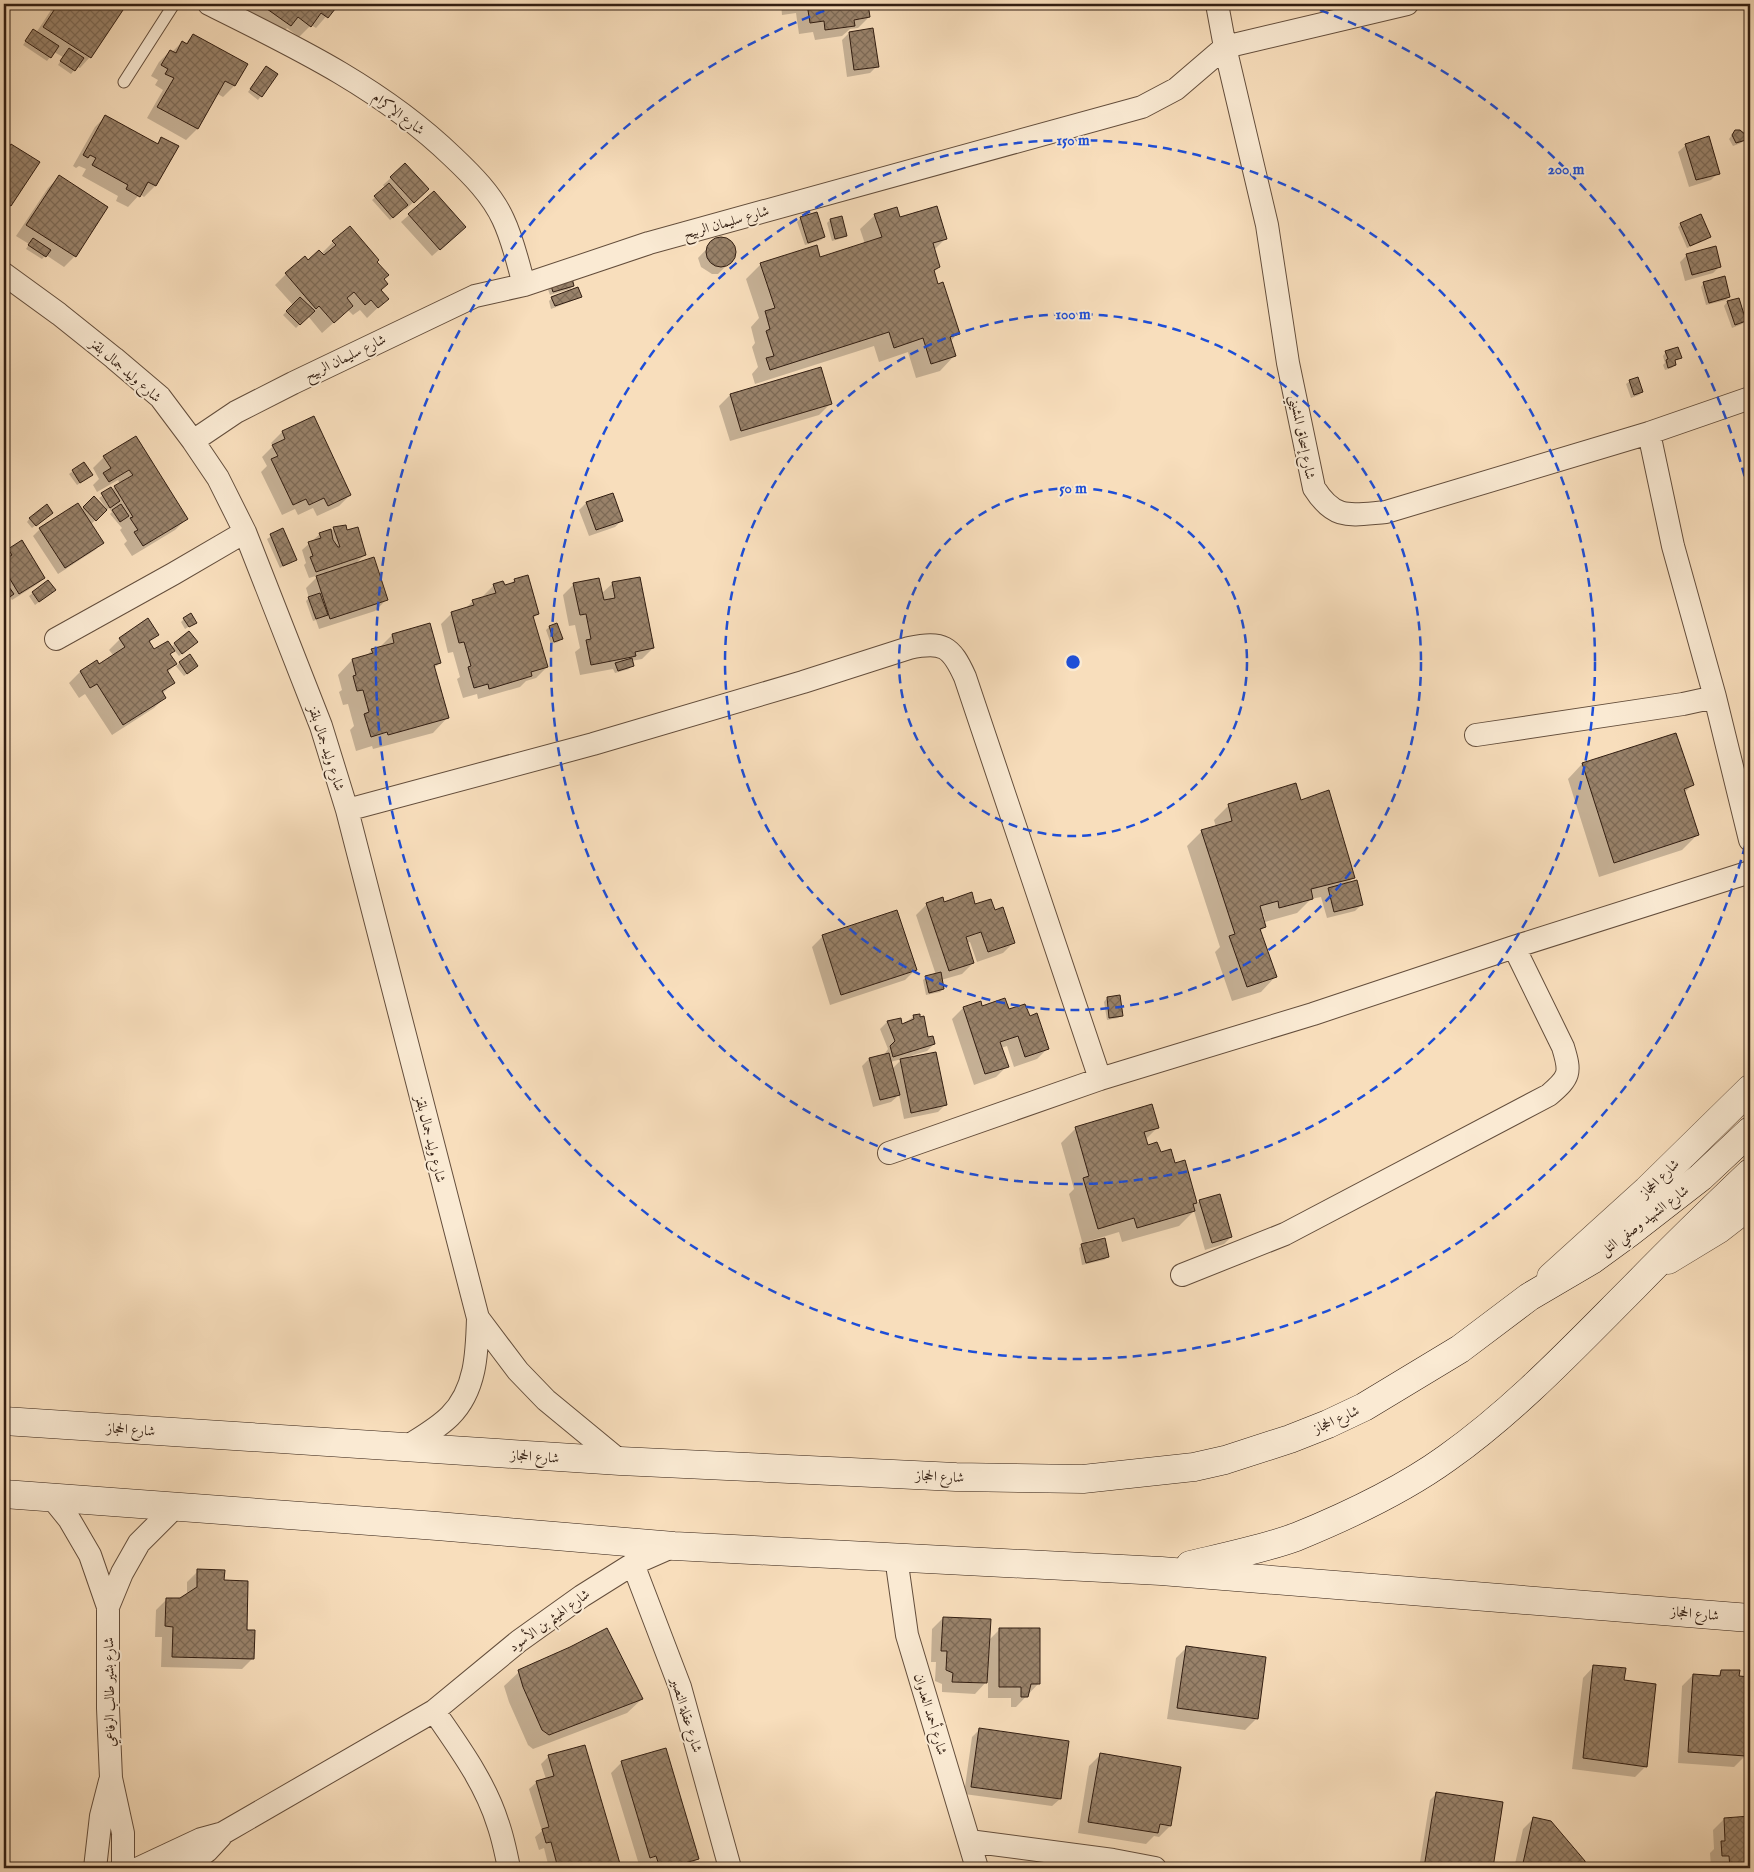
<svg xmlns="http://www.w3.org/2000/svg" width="1754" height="1872" font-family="'IM FELL English',Amiri,serif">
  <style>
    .shadow { fill: #0003; fill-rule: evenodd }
    .building { fill: url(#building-cross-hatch); stroke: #321e12 }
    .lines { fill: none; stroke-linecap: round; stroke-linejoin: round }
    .service-casing { stroke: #644e3c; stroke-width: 13 }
    .minor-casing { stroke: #644e3c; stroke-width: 24 }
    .tertiary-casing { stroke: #644e3c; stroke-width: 29 }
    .secondary-casing { stroke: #321e12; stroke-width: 29 }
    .service { stroke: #faead3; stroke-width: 11 }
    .minor { stroke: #faead3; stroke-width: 22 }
    .tertiary { stroke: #faead3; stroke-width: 28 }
    .secondary { stroke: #faead3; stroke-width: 28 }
    .ring { fill: none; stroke: #1d4ed8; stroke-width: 2.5; stroke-dasharray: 9 6 }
    .labels { text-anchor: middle; stroke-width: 4; stroke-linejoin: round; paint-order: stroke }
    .street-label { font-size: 14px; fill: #321e12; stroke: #faead3 }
    .centre { fill: #1d4ed8; stroke: #faead3; stroke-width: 2.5 }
    .ring-label { font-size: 15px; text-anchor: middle; font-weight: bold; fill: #1d4ed8; stroke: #faead3; stroke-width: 4; stroke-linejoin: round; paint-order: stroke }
  </style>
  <defs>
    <pattern id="building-cross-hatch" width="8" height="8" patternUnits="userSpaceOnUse" patternTransform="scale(1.25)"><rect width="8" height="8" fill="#99826a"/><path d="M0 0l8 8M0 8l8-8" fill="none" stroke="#7d6a56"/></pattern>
  </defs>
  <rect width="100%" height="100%" fill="#f8debc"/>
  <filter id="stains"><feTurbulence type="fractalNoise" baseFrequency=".004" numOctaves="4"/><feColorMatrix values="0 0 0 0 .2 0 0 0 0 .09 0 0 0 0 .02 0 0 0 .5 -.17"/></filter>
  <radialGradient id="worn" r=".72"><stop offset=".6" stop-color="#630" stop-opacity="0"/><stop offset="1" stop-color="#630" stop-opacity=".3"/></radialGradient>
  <path class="shadow" d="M55,4H125L90,57L80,68L77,67L71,74L58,65L63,57L54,52L47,61L23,45L30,34L36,33Z
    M237,4H340L337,6L336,5L316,28L311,25L299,37L287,28L279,36L236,5Z
    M781,4H867L869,17L858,28L850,29L842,36L815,40L813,32L799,34L796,13L782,15Z
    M849,33L877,66L870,73L847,77L842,40Z
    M193,35L234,86L223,97L216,93L197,129L186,140L147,118L163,90L155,85L158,80L151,76L159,62L170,51L172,52L182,42L185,44Z
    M263,71L261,96L258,100L248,92Z
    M106,116L156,144L161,139L177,147L155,186L144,197L140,194L128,207L116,201L118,196L82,176L86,169L79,166L76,168L73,166L95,127Z
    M1732,135L1745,139L1741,143L1733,146L1729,139Z
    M11,145L38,163L10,205L4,212V152Z
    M1686,145L1718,173L1711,180L1689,187L1678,152Z
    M405,165L420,196L406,209L404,208L390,220L372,200L386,188L383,185Z
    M59,177L75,256L64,267L46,255L42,259L26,249L29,244L16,236L48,188Z
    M434,193L457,234L432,256L401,222Z
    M875,215L899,219L946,238L934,250L939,267L933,273L958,333L950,342L954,356L940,371L916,378L908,352L879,362L874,346L755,384L752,374L758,367L752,347L755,343L751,327L759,318L746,279L761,264L819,258L865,244L860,229Z
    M801,218L824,237L821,240L805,245L797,222Z
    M841,218L846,235L843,238L832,241L827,223L830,220Z
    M1681,224L1709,237L1706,240L1687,248L1678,227Z
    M724,237L729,239L733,244L735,257L718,274H712L701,267L698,258L717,238Z
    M333,242L376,262L383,279L380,290L387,299L367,318L360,310L353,315L348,310L322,333L308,316L296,328L283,315L293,305L275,285L286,274L321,254Z
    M1687,255L1720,266L1713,273L1685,281L1680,262Z
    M1704,283L1729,297L1726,300L1706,305L1701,287Z
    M546,284L573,286L570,289L550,295Z
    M580,296L577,299L551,309L549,301L552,298Z
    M1738,299L1745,321L1742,324L1732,328L1724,306L1727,302Z
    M1666,352L1680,357L1674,361L1675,364L1672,368L1665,370L1663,365L1665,363L1663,356Z
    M1630,381L1642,392L1639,395L1631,398L1626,384Z
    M730,395L830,404L819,415L730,441L719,406Z
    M313,418L350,495L339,506L317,516L313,508L298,515L295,509L282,515L261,472L267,466L262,457L273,446L271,443L282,432Z
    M136,437L186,519L175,530L132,556L124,544L127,541L120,530L122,528L110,514L112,512L109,508L90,525L102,543L95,550L58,574L33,536L40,529L81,510L94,498L104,509L106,508L99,498L120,484L118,480L97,492L93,485L99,479L93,468L104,457Z
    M73,471L88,478L77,485L69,474Z
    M586,503L622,520L615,527L589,536L579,510Z
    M49,516L32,528L27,522L30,518Z
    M334,529L346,532L365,555L355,564L386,600L375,611L319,629L316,620L313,621L306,601L309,598L306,588L319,575L309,578L304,565L306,563L302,550L320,534L330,532Z
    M282,530L295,560L280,568L267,539Z
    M9,550L44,578L36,585L12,600L10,597L4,601V555Z
    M515,580L538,613L533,619L547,667L536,678L526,681L520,687L478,699L477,694L463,698L457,679L460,677L453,652L448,653L441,624L452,613L465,609L473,601L484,598L483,596L494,585L504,587L509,585Z
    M48,581L51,593L35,605L29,596Z
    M613,583L653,648L642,659L631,661L632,665L629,669L615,673L613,669L580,675L575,652L580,648L575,625L569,626L563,595L574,584L601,594Z
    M184,619L195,623L185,629L181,622Z
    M549,627L561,639L558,642L551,644L546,630Z
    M157,634L149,643L154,651L171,648L175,643L193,645L179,656L174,650L169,655L176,666L189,656L194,669L184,676L175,665L167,673L173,683L162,694L165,697L154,708L112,735L85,694L79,698L69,683L80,672L97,662L99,666L114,656L109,650L120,639Z
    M392,635L440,663L433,669L447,718L433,733L373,749L372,746L356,751L350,730L354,726L348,704L343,705L339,692L342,690L338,675L352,660L365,657L372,650L379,648Z
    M1676,734L1692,785L1684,793L1697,835L1682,850L1599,877L1568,779L1582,764Z
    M1300,802L1354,877L1347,884L1362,904L1355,911L1327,918L1321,897L1311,899L1297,913L1265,922L1264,915L1261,916L1264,927L1260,932L1275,977L1261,992L1232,1001L1215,952L1220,947L1187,846L1202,831L1216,827L1214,820L1229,805Z
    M943,903L994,912L1014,942L1003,953L977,962L970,942L966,943L973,963L962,974L941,980L943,989L940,992L926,995L923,980L926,977L936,975L916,915L927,904Z
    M823,936L916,969L905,980L830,1005L812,947Z
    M1107,998L1122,1015L1118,1018L1107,1020L1104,1002Z
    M980,1002L981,1007L1008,1011L1029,1017L1048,1048L1037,1059L1014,1067L1007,1046L1001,1048L1007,1066L996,1077L974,1085L952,1019L963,1008Z
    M914,1016L928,1039L934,1044L927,1051L907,1057V1059L945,1105L938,1112L904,1119L899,1095L891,1102L873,1107L862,1066L869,1059L884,1055L888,1049L880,1029L887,1022L900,1019L901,1026ZM902,1059L892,1069L890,1062Z
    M1158,1127L1145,1140L1147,1146L1174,1164L1184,1161L1196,1204L1200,1201L1231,1237L1224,1244L1205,1250L1194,1211L1179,1226L1122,1242L1119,1232L1086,1242V1244L1108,1257L1104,1260L1082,1265L1079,1248L1083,1245L1069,1194L1074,1189L1061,1143L1076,1128Z
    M198,1571L223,1582L246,1631L253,1658L242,1669L161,1667L162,1637H155L156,1610L167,1599L181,1600L187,1596V1582Z
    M943,1618L988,1641L999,1630L1039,1683L1016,1707H1011V1698H988V1680L975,1694L942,1692V1684L935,1681L936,1662H931L932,1629Z
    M1187,1647L1256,1719L1245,1730L1167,1719L1176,1658Z
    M1594,1666L1623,1681L1646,1766L1635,1777L1572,1769L1583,1678Z
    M1722,1671L1745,1756L1734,1767L1678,1763L1682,1686L1693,1675L1716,1677Z
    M519,1672L642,1699L627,1713L533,1749L528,1745L509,1702L504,1686Z
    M979,1730L1060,1799L1052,1806L964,1794L972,1737Z
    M1100,1755L1170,1826L1159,1837L1154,1836L1146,1844L1078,1833L1089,1766Z
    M548,1757L619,1867L618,1868H549L544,1848L539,1850L535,1837L542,1831L529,1789L537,1782L546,1779L541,1764Z
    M622,1762L698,1858L688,1868H646L645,1867L640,1868L611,1773Z
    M1437,1793L1502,1803L1491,1868H1419L1430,1800Z
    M1534,1818L1584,1861V1868H1514L1523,1829Z
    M1750,1818V1868L1711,1867L1710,1853L1714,1849L1713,1830L1724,1819Z"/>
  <path class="building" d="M58,4H127L91,58L43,27Z
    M260,4H339L328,18L321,13L311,27L298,17L291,26Z
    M807,4H868L870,17L854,20L855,26L825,30L824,21L810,23Z
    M873,28L879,67L854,70L849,32Z
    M33,29L59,46L51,58L25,41Z
    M193,34L248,64L235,86L225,81L198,129L157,107L174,78L165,74L168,69L161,65L170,50L176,53L182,41L187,44Z
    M69,48L84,58L75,71L60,61Z
    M266,66L278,74L262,97L250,89Z
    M105,115L158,144L161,137L179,146L156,186L148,182L140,197L126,189L128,185L92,165L96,158L90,155L88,158L83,155Z
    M1735,130H1740L1746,135V140L1736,143L1732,135Z
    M1709,136L1720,174L1696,180L1685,144Z
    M11,144L40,162L11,206L4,202V154Z
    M405,163L429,189L414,203L390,177Z
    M59,175L108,207L76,257L26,225Z
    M389,183L408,205L393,218L374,196Z
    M434,191L466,227L440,250L408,214Z
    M937,206L947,239L933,243L940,267L934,270L938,284L943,282L960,334L950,337L956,356L931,364L923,338L894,348L889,332L770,370L766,358L774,356L766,331L770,329L765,311L775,308L760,263L817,245L820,257L882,237L874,214L897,207L900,217Z
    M817,212L825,237L808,243L800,217Z
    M1701,214L1711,237L1690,246L1680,223Z
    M842,216L847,236L835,239L830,219Z
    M350,226L379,260L377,262L389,275L384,279L388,284L381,290L389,299L378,308L371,300L365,305L354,292L347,298L353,306L334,323L319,306L316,309L285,273L305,256L308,260L319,250L324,255L336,245L332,241Z
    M706 252a15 15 0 1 1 30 0a15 15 0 1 1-30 0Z
    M33,238L51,250L46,257L28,245Z
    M1716,246L1721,267L1692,275L1686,254Z
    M571,274L574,286L553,292L549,280Z
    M1725,276L1730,297L1709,303L1703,282Z
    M578,287L582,297L555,306L551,297Z
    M300,297L315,311L300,325L286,311Z
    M1739,298L1746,321L1735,325L1727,301Z
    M1678,347L1682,358L1675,360L1676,365L1668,368L1666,360L1668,359L1665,351Z
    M821,367L832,404L741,431L730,394Z
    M1638,377L1643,392L1634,395L1629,380Z
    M314,416L351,495L328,506L324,498L309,505L306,499L293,505L271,459L278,456L272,445L285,439L282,431Z
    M136,436L188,519L143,546L134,532L138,530L130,518L133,517L114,486L133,475L129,470L109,482L103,473L111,468L103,456Z
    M84,462L93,475L80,483L72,470Z
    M111,487L120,501L110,508L101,493Z
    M613,493L623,521L596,530L586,502Z
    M94,496L107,510L96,521L83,507Z
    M78,503L104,543L65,568L39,528Z
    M47,504L53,513L36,526L29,518Z
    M121,504L129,516L120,522L112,510Z
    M346,525L347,530L358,527L366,555L316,572L310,557L313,556L308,542L321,538L319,533L331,529L333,540L338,547H340L333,527Z
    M283,528L297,560L283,566L270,534Z
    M22,540L45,578L19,594L4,569V560L12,555L8,549Z
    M374,557L388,600L330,619L316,576Z
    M528,575L539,614L533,616L548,667L531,672L532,676L489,689L488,684L474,688L468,667L471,666L464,642L459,643L451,612L474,605L472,600L496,593L493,584L503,581L505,585L515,582L514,579Z
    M640,577L654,648L635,652L636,656L632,657L591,665L586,640L591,639L586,614L580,615L573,583L599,578L604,600L615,598L612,582Z
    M4,580L14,594L4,601Z
    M48,580L56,590L39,602L32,592Z
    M320,593L328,615L316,619L308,597Z
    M191,613L197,623L189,627L183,618Z
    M148,618L159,635L149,641L154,649L168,641L175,651L170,654L177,664L167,670L175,683L162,691L166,698L123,725L97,684L90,688L80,671L97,660L99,664L125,647L119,638Z
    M430,623L441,663L434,665L449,718L388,735L387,732L371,737L364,714L369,712L363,690L357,691L353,676L356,675L352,659L373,653L371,649L394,643L392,634Z
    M557,623L563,639L554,642L549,626Z
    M189,631L198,642L182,654L174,643Z
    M190,654L198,666L187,674L179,662Z
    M632,658L634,666L618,671L615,663Z
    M1676,733L1694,785L1684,789L1699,835L1614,863L1582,763Z
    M1296,783L1301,800L1329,790L1355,878L1311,889L1313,899L1279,908L1278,901L1260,906L1266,927L1260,929L1277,977L1247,987L1229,936L1235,934L1201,830L1232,821L1228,804Z
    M1357,880L1363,905L1334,912L1328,888Z
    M972,892L975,904L991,899L995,910L1003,907L1015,943L988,952L981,932L966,937L974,963L949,971L926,903L943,897L944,902Z
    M897,910L917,970L841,995L822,935Z
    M941,972L944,989L929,993L925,976Z
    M1120,995L1123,1016L1109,1018L1107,997Z
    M1005,998L1009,1009L1025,1004L1030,1016L1037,1013L1049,1049L1025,1057L1018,1036L1000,1042L1009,1067L985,1074L963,1007L981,1001L982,1006Z
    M920,1014V1017L924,1016L928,1037L933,1036L935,1044L893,1057L890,1046L895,1041L887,1021L901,1018L902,1024L914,1019L913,1015Z
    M936,1052L947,1105L911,1113L900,1059Z
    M889,1053L900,1095L880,1100L869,1058Z
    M1152,1104L1159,1128L1144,1132L1148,1145L1157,1142L1161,1152L1171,1149L1175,1163L1185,1160L1197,1203L1193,1204L1195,1211L1137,1228L1134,1218L1098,1229L1083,1178L1089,1176L1075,1127Z
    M1220,1194L1232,1237L1212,1243L1199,1200Z
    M1105,1238L1109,1257L1086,1263L1081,1244Z
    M197,1569L225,1570L224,1580L248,1581L247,1630H255L254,1659L172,1657L173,1627L165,1626L166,1598H180L197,1587Z
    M943,1617L991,1619L987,1683L952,1682L953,1673L946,1670L947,1651H941Z
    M607,1628L643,1699L549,1735L542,1730L523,1687L518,1670L570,1647Z
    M999,1628H1040V1684H1031L1028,1697H1021V1687H999Z
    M1186,1646L1266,1657L1258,1719L1177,1708Z
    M1593,1665L1626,1668L1624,1680L1656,1684L1647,1767L1583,1758Z
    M1721,1670H1740L1739,1676L1750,1677L1746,1756L1688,1752L1693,1674L1720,1676Z
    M979,1728L1069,1741L1061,1799L971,1787Z
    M585,1745L621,1867L617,1868H558L551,1842L546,1843L542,1829L549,1827L536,1781L554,1776L548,1755Z
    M666,1748L699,1859L667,1868H660L656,1856L650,1858L621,1761Z
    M1100,1753L1181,1767L1171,1826L1160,1824L1158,1833L1088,1822Z
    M1436,1792L1503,1802L1493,1868H1424Z
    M1750,1816V1868H1730L1729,1856H1722L1721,1841H1725L1724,1818Z
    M1533,1817L1551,1821L1585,1861L1586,1868H1522Z"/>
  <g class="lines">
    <defs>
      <path id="service" d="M124,82L174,4"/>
      <path id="minor" d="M209,4C296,47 383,89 453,157C472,175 492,195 503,219C513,240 518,263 524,285
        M1217,4L1225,47L1267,225L1288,363L1314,488C1335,521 1350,515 1386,512L1649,433L1750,398
        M4,274L59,314L114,358L160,397L193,441L218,478L245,532L321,726L347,810L478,1318C477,1353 476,1390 450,1416C437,1429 420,1438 405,1448
        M1649,433L1673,546L1715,697L1750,840
        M193,441L236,412L293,383L475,296L524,285L649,243L1142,107L1176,89L1225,47L1407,4
        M56,639L173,574L245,532
        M1476,735L1683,704L1715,697
        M347,810L593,744L803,682L909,648C943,641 951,646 965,677L1100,1079
        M889,1153L1100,1079L1313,1014L1514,947L1750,872
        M1182,1275L1285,1234L1549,1095C1570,1077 1571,1073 1563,1047L1514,947
        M478,1318L518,1371L546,1400L620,1461
        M52,1498L69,1519L90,1555L108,1607V1708L111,1778L123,1833V1868
        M896,1557L907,1635L977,1868
        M633,1564L680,1687L730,1868
        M108,1607L122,1573L139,1543L175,1507
        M434,1711C458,1746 485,1782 498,1824C503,1838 506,1853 509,1868
        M969,1841L1113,1860L1155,1868
        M95,1868L101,1816L110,1781
        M139,1868L201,1839L223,1833L434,1711L519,1641L582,1596L633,1564L674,1546
        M184,1868L207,1851L221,1836"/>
      <path id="tertiary" d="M1668,1260L1719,1229L1750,1205
        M1551,1277L1647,1190L1750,1089"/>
      <path id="secondary" d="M4,1421L620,1461L956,1477L1083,1479L1194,1467L1225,1460L1290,1439L1328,1424L1364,1407L1460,1349L1529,1297L1592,1260L1629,1233L1701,1177L1750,1131
        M4,1494L437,1526L674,1546L1161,1571L1750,1618
        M1190,1565C1224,1557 1263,1549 1296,1537C1345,1517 1404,1489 1447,1458C1516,1409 1574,1347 1634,1287C1672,1248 1711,1210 1750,1173"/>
    </defs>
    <use href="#service" class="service-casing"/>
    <use href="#minor" class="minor-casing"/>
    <use href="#tertiary" class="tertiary-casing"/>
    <use href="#secondary" class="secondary-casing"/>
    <use href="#service" class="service"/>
    <use href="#minor" class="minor"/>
    <use href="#tertiary" class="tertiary"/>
    <use href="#secondary" class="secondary"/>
  </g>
  <g class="ring">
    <circle cx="1073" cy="662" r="174"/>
    <circle cx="1073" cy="662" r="348"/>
    <circle cx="1073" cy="662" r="522"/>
    <path d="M1749 831A697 697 0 1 1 840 5M1306 5A697 697 0 0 1 1749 493"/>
  </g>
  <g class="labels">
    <g class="street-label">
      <text transform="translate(399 113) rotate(37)" y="5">شارع الإكرام</text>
      <text transform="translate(726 222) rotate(-16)" y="5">شارع سليمان الربيح</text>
      <text transform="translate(345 357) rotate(-26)" y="5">شارع سليمان الربيح</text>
      <text transform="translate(126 370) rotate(41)" y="5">شارع وليد جمال بلقز</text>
      <text transform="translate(1303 437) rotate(79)" y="5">شارع إسحاق المشيني</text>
      <text transform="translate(327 748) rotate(72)" y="5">شارع وليد جمال بلقز</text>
      <text transform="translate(431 1139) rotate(76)" y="5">شارع وليد جمال بلقز</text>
      <text transform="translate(1659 1178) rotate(-44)" y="5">شارع الحجاز</text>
      <text transform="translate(1644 1220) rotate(-37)" y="5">شارع الشهيد وصفي التل</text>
      <text transform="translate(1336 1419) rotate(-24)" y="5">شارع الحجاز</text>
      <text transform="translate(131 1429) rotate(4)" y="5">شارع الحجاز</text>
      <text transform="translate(535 1456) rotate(4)" y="5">شارع الحجاز</text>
      <text transform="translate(940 1476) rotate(3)" y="5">شارع الحجاز</text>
      <text transform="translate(1695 1613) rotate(5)" y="5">شارع الحجاز</text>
      <text transform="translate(549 1620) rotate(-36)" y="5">شارع الهيثم بن الأسود</text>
      <text transform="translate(109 1692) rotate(-91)" y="5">شارع بشير طالب الرفاعي</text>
      <text transform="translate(931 1714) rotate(73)" y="5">شارع أحمد العدوان</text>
      <text transform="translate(687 1715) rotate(73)" y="5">شارع عقلة النصير</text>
    </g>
  </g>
  <circle cx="1073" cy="662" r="8" class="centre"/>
  <g class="ring-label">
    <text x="1073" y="145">150 m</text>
    <text x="1566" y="174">200 m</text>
    <text x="1073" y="319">100 m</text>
    <text x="1073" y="493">50 m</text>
  </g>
  <rect width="1754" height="1872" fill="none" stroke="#f8debc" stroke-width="20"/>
  <rect x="5" y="5" width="1744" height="1862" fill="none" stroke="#321e12" stroke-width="2.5"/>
  <rect x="10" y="10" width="1734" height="1852" fill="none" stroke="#321e12"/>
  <rect width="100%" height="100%" filter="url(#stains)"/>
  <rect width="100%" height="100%" fill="url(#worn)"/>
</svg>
